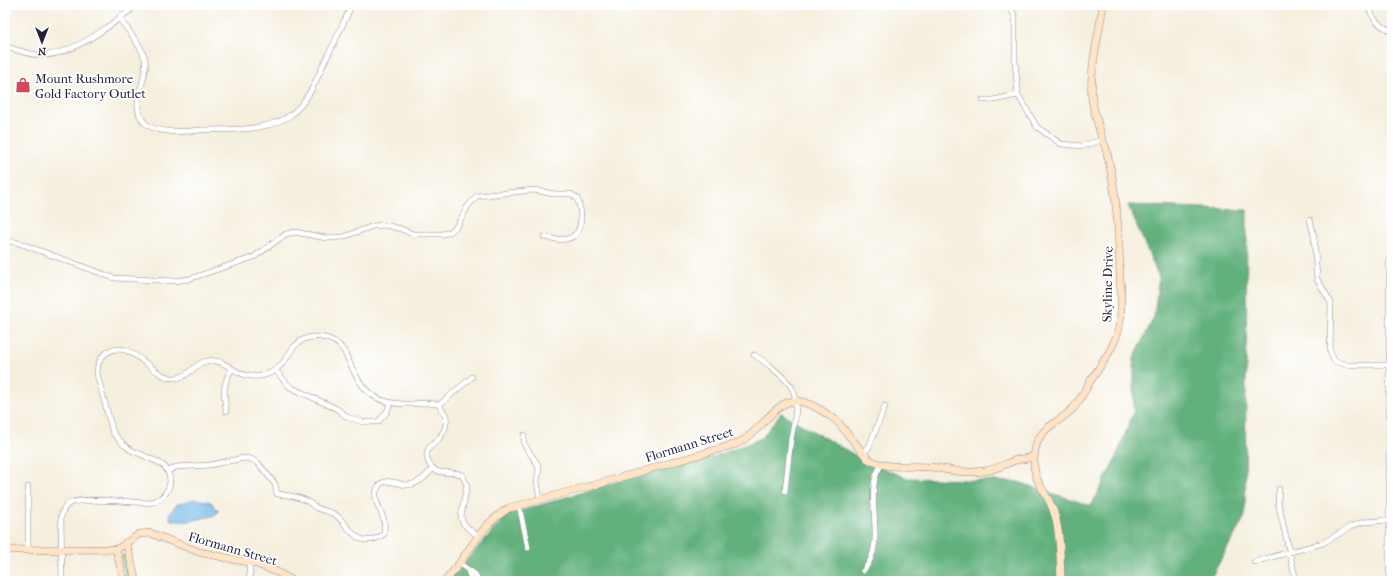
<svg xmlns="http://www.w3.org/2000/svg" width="1397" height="586" font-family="'IM FELL French Canon',serif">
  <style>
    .green { fill: #78ce93; stroke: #4d7867 }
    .forest { fill: #62b17d; stroke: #426a5c }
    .water { fill: #73bbea; stroke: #4a6e92 }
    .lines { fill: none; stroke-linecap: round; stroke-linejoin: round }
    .street-casing { stroke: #8c888c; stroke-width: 6 }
    .secondary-casing { stroke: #8c888c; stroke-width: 8 }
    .street { stroke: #fff; stroke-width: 5 }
    .secondary { stroke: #ffe4c6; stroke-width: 7 }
    .labels { text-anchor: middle; stroke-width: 3.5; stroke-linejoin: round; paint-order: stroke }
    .poi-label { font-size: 13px; fill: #22223b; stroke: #fff; text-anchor: start }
    .street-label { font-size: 13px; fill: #22223b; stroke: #fff }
  </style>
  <rect width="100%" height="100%" fill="#fff"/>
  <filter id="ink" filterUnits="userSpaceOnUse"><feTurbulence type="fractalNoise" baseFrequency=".025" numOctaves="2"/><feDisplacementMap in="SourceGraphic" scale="8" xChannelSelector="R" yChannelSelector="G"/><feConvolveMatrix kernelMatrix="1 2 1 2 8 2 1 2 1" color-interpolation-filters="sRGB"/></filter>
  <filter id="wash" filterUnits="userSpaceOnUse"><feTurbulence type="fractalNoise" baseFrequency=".012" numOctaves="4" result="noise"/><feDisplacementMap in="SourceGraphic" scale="16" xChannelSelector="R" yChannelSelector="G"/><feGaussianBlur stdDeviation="0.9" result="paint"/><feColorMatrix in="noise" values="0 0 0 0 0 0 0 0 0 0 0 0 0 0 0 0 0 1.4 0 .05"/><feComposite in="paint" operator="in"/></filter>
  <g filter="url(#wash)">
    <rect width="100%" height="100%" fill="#f5efde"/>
    <path class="green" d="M122,555L126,557L133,581H126L121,556Z"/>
    <path class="forest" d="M1128,205L1247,210L1245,516L1209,581H447L473,553L507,515L640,475L713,457L762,438L781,413L865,461L907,478L1018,482L1091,506L1116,458L1134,411V358L1154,317L1159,277Z"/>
    <path class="water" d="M194,499L211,502L218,511L216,514L213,516C200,518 183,525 170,519V513L176,505Z"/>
  </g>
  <g filter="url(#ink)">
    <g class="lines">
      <defs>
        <path id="street" d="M1009,5L1015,17V61L1018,95L1037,127L1061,144L1082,146L1102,140
          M1368,5C1372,19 1379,26 1392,31
          M119,18C127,29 142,46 145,59C149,81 127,104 145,123C157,135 186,131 201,130C220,129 240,131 259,127C269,125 284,121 292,114C308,101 316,81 324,63C333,46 341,28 349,11L351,5
          M5,47C17,49 28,55 41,55C73,56 112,24 137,5
          M983,100H993L1018,95
          M1310,220L1314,236L1317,279L1331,303L1330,351L1334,361L1347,365H1391
          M5,241L16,242L114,278L175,281L189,279L254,257L286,234L295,232L326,238L343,237L373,226L385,225L401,229L413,234H442L450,232L457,226L468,206L477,196L534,190L554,194H571L577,198C582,211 585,236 566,239C560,241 550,238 544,237
          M754,355C763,360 789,380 793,390C799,405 794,423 791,439C789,456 787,473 785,491
          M275,370L290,387L337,409L347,417L363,422H378L387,412L390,403
          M439,405L472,377
          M226,411C224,395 222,383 232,369
          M524,435V444L538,465L539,470L537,482L540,499
          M863,454L869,447L885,406
          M168,471L176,467L210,465L244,458L251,459L258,463L275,484L277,494C288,495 297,496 307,501C311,503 313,507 317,508C323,511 331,511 337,516C345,522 351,535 361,539C369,542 377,539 384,534C384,530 385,526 384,521C382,511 372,499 377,489C383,475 398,485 408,485C418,484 427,476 433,468
          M1279,489L1278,502L1296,581
          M519,505L528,548
          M28,550V487
          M249,562L250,581
          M1254,562L1323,543L1352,526L1363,522L1391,520
          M459,563L475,574L479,581
          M468,571L472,581
          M863,571C886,545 868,510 875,479C876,474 879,469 881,465
          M62,581L61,518C62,511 64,506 70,503C83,497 132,502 148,503C167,500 177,482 164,466L158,462L131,450L124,445L113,433L97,374C97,366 99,358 106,353C130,336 151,377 173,378C192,379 195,357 216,361C227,363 235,373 246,375C262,379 276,373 285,360C289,355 291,349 296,345C309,332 334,335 344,351C359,383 367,405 408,404C418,404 430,401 439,405C441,409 445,413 446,416C448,426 442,436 436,442C433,444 431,445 429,448C424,456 429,468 437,471C444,474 453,471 462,475L467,485L461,516C462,526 471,530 478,536
          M1389,581V263L1392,255"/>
        <path id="secondary" d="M126,542L136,581
          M116,549L124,581
          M5,550L116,549L119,548L139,534L150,533L199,552L257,564L279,573L293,581
          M445,581C469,556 476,528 509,508L598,484L736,444C747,439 754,432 763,423C768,417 774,411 781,406C799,393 822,410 837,421L868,459C887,470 908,465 929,467C948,469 963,474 984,471C995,470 1005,464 1016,460C1022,459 1028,458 1034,457
          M1061,581C1060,560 1061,537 1055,516C1049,490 1029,484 1035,450C1039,425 1062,423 1075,406C1081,398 1086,388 1091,380C1103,362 1117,344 1120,322C1122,307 1121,291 1120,276C1119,234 1117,194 1107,153C1106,148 1104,144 1102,139C1099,126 1094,113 1092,100C1089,71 1099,34 1103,5"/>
      </defs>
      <use href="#street" class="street-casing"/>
      <use href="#secondary" class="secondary-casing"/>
      <use href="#street" class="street"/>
      <use href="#secondary" class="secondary"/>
    </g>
  </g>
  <defs>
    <symbol id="shop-bare" viewBox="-9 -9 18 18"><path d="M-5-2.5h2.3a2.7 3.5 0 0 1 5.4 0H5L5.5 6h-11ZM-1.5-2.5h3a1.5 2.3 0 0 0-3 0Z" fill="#d1495b" stroke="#fff" stroke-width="2.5" paint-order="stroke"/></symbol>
  </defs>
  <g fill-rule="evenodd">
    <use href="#shop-bare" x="12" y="74" width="22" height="22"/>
  </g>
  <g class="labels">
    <g class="poi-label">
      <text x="35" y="83">Mount Rushmore<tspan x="35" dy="15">Gold Factory Outlet</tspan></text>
    </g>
    <g class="street-label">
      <text transform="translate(1107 284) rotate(-89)" y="5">Skyline Drive</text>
      <text transform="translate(689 444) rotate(-17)" y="5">Flormann Street</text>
      <text transform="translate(233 548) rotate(16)" y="5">Flormann Street</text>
    </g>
  </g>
  <rect width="1397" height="586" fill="none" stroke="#fff" stroke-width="20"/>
  <g transform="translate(42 42) rotate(180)" stroke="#ffffff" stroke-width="3" paint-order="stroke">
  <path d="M0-3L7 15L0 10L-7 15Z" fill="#22223b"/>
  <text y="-6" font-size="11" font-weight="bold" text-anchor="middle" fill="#22223b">N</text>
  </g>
</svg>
